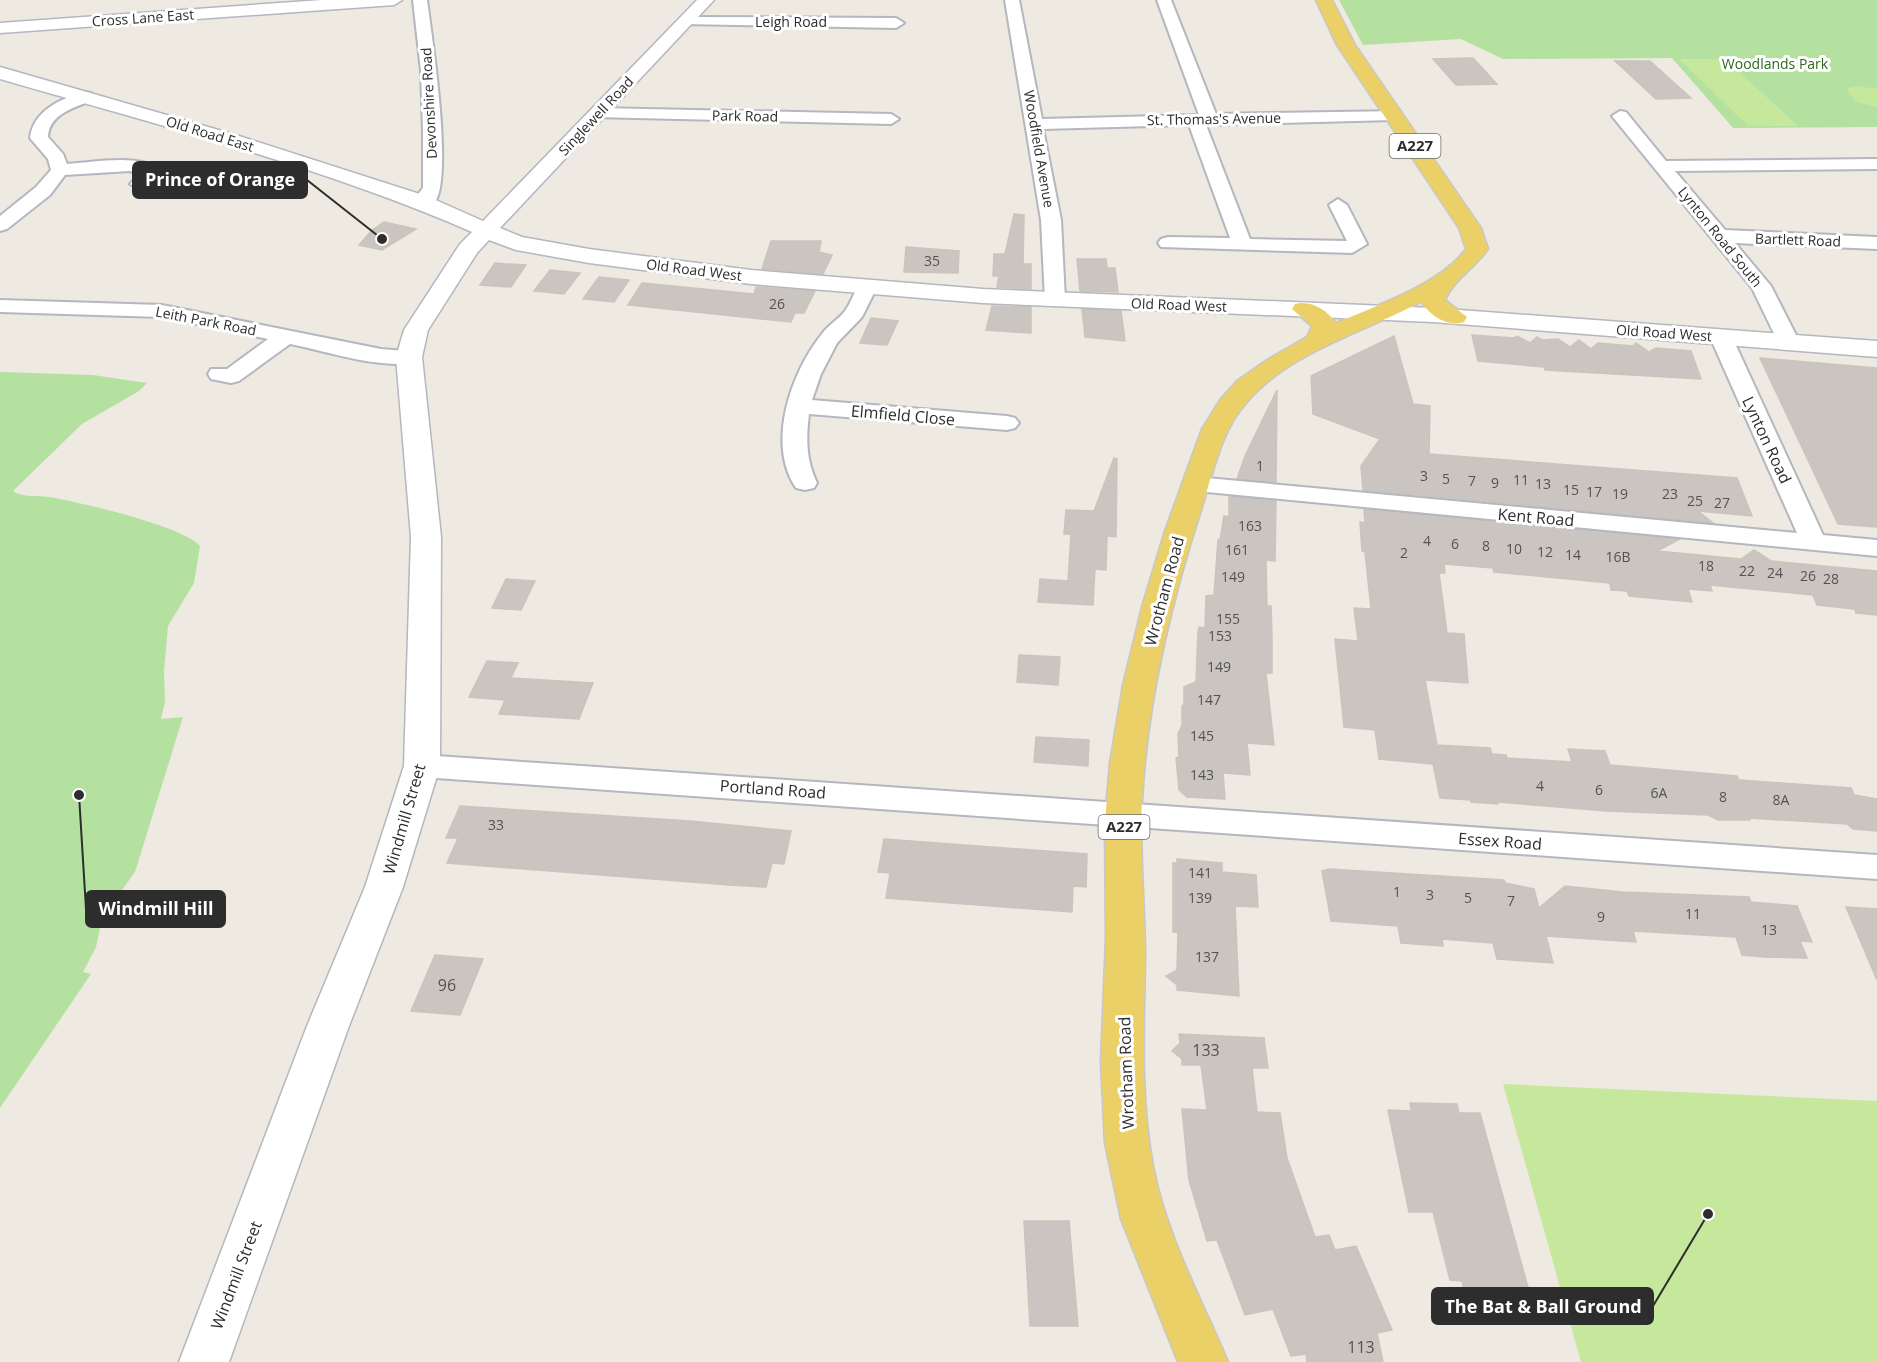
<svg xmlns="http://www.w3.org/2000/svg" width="1877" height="1362" font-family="'Open Sans',sans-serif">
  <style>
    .green { fill: #b5e1a0 }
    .pitch { fill: #c6e89d }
    .building { fill: #cac5c0; stroke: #cac4ba; stroke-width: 1.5 }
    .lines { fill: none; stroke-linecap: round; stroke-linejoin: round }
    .street-casing { stroke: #b4b6c0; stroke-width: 4 }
    .secondary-casing { stroke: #b4b6c0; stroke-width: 3 }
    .primary-casing { stroke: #c8c8c8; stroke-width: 3 }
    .street { fill: #fff; fill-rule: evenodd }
    .secondary { fill: #fff; fill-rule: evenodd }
    .primary { fill: #ebd068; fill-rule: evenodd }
    .labels { text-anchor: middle; stroke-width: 6; stroke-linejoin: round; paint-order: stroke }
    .far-street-label { font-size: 14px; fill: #2d2d2d; stroke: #fff }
    .far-park-label { font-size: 14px; fill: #2c691e; stroke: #fff }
    .number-label { font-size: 14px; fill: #545352 }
    .shield { fill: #fff; stroke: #6c6c6c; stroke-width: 1.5 }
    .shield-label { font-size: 15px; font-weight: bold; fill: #2d2d2d }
    .street-label { font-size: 16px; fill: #2d2d2d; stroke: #fff }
    .near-number-label { font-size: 16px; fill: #545352 }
    .leader { fill: none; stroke: #2d2d2d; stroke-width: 2 }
    .callout-dot { fill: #2d2d2d; stroke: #fff; stroke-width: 2 }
    .callout { fill: #2d2d2d; stroke: #2d2d2d; stroke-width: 2 }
    .callout-label { font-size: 18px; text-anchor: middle; font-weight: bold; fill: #fff }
  </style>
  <rect width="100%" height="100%" fill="#eee9e1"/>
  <path class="green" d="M1339,0H1877V127L1733,128L1672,58L1503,59L1461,39L1363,45Z
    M0,372L93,375L147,383L139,391L82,424L13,491C24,498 37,495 49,497C79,502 183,526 200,546L194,583L168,626L164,671L165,702L161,719L183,717L135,872L122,890L107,896L96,947L83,972L91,974L0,1108Z"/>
  <path class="pitch" d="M1679,59H1725L1798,126H1748Z
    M1858,86L1877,89V107L1857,102L1847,92L1848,88Z
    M1503,1084L1877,1101V1362H1581Z"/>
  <path class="building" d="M1473,58L1497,84L1456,85L1433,59Z
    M1615,61H1650L1691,98L1656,99Z
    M1014,214L1024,215L1023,264H1031V289L997,287L999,276H993L994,254H1005Z
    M384,222L416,229L382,250L359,245L372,230Z
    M771,241H821L819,252L832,255L823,274L762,269Z
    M906,247L959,251L958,273L904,272Z
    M1077,259H1106L1107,268H1115L1118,292L1080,291Z
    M495,263L506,264L526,265L511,287L480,285Z
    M550,270L580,273L564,294L534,291Z
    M599,277L629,280L614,302L583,299Z
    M642,283L754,294L756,287L815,291L804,313H795L791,322L628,305Z
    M992,306L1031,307V333L986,330Z
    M1082,309L1121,311L1125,341L1085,337Z
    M871,318L898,321L887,345L860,343Z
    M1472,335L1514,338L1517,336L1530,343L1537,337L1542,340L1558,339L1570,347L1579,340L1591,349L1598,343L1633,346L1636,343L1649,352L1656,348L1691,351L1701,379L1545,370L1544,367L1478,361Z
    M1394,336L1413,404L1430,406L1429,454L1737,478L1752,516L1698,511L1713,523L1363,490L1361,466L1380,439L1313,414L1311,376Z
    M1760,358L1877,368V527L1838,524Z
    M1277,390L1276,482L1237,479L1245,456Z
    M1114,458L1117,459L1116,537L1107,536L1106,570L1095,569L1093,605L1038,602L1040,579L1068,581L1071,534H1064L1066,510L1094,511Z
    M1229,496L1276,501L1275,561L1266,560L1267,606H1271L1272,634V673H1266L1274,745L1247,743L1250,775L1223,773L1225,799L1187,797L1179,790L1176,758L1179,757L1178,734L1182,725V706L1184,704V687L1196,682L1198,632L1199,627L1205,628L1206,596L1214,595L1218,540H1220L1224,516L1229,517Z
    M1364,509L1680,539L1657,551L1741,559L1754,550L1771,561L1877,571V615L1856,613L1855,609L1817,605L1813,595L1710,585L1712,591L1688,589L1692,602L1629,596L1627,591L1611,590L1610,583L1494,572L1493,568L1444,564L1445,573H1439L1447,633L1464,634L1468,683L1425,680L1437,745L1490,748L1492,754L1506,755L1507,758L1572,762L1568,749L1605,751L1610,765L1737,776L1739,780L1851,788L1854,795L1877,799V831L1853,829L1847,824L1749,818L1750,820H1718L1708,815L1607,811L1498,802V804L1471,802V800L1440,798L1433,764L1379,759L1375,730L1344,727L1335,639L1358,641L1354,608L1371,609L1365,552L1362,551L1360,522L1365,523Z
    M506,579L535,581L521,610L492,608Z
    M1019,655L1060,657L1058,685L1017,682Z
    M487,661L518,663L511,678L593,683L579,719L499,714L505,700L469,697Z
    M1036,737L1089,740L1088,766L1034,762Z
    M460,806L690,821L791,831L784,864L772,863L766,887L730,885L447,863L458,838H446Z
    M884,839L1087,854L1086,887L1073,886L1072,912L886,898L890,873L878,872Z
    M1177,859L1222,863V872L1256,875L1258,907L1235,906L1239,996L1177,990V985L1166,976L1177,970L1178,932H1173V863H1177Z
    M1329,869L1504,880L1505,883L1534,889L1539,908L1565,886L1622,892L1749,897L1751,902L1797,906L1812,942L1800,941L1807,958L1765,957L1742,955L1736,937L1633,931L1636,942L1546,936L1553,963L1497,959L1493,943L1442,939L1443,946L1401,943L1398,926L1331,921L1322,871Z
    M1846,907L1877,909V980Z
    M435,955L483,959L460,1015L411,1011Z
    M1179,1034L1264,1038L1268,1068H1252L1257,1112L1280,1113L1287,1158L1315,1237L1329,1235L1335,1250L1356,1246L1392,1330L1377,1333L1383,1362H1307L1306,1354L1291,1356L1273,1309L1245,1315L1217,1240L1207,1241L1189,1180L1182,1109L1207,1110L1201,1065H1182V1059L1172,1051L1180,1043Z
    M1410,1103L1457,1104L1459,1113H1480L1537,1320L1471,1318L1462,1281L1450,1280L1433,1212H1409L1388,1110L1411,1111Z
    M1024,1221H1069L1078,1326H1030Z"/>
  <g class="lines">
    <defs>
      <path id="street" d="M413,0H427C432,37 453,176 435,202L421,208L412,202L423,188V131L421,71Z
        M1005,0H1019L1042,119L1199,115L1157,0H1171L1216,114L1400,111L1402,115L1394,120L1206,125L1250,239L1347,241L1329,205L1338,199L1347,205L1367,244L1352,253L1161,247L1158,243L1161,239L1168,237L1230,238L1189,125L1043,129L1061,220L1065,300L1062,304H1048L1045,300L1041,220Z
        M686,17L896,18L904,23L896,28L681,24L679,21L681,18Z
        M85,92L91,93L93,97L91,101C72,108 49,115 48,137L63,154L67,164C90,163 146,152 160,172L145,188L139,189L130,184L139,174L130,171L65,175L50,195L7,229L0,231V216L36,187L51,170L48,159L30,138C33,111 61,98 85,92Z
        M599,108L891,114L899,119L891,124L593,117L591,113Z
        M1620,111L1626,112L1666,161L1877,159V169L1675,171L1725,230L1877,237V249L1735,243L1771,286L1800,343L1797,348H1781L1752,288L1612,116Z
        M867,281L874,283L877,287L862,317L837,343L821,374L812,400L1007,416L1015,418L1019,423L1015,428L1007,430L809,414C806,439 806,460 817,483L814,488L805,490L796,488C766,444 791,372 822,334C828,325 838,320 845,311C851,303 854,292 860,283Z
        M0,300L162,305L381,349L417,352L420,357L417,362C381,370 326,351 290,344L239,381L231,383L211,379L208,374L211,369H227L268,339L162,317L0,312Z
        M1721,331L1729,332L1732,337L1823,535L1877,540V556L1196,491L1187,489L1184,484L1187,479L1196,477L1797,533L1710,337L1713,332Z
        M422,755L1877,855V879L422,777L411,774L407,766L411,758Z"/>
      <path id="secondary" d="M322,0H402L394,5L0,33V23Z
        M697,0H714L500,228L522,237L589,249L751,270L983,289L1433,308L1877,341V357L1433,322L983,303L751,284L589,263L516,250L489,240L477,253L428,330L422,357L441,537L440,766L403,887L349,1026L229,1362H179L307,1026L365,887L404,766L411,537L396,357L404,330L460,244L472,232C320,166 158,125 0,79V67L236,135L429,197L483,221Z"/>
      <path id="primary" d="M1316,0H1332L1355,45L1481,228L1488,249C1475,268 1454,279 1445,300L1467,317L1464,322C1446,327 1431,316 1421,302C1364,332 1289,352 1246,403C1221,431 1213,473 1202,507C1171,602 1147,700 1142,801C1139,852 1145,905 1145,957C1144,1027 1140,1097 1153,1166C1166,1235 1201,1298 1228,1362H1178L1121,1219L1105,1143L1101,1063L1106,937L1105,821L1110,763L1123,685L1142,607L1165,531L1202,429L1220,400L1237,381L1267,360L1307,337L1312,326L1292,309L1295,304C1311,300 1327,310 1336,323C1375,306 1441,284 1466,249L1459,228L1337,45Z"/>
    </defs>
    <use href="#street" class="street-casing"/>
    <use href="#secondary" class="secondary-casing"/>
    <use href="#primary" class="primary-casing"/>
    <use href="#street" class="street"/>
    <use href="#secondary" class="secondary"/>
    <use href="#primary" class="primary"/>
  </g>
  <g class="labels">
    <g class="far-street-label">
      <text transform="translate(143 18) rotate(-4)" y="5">Cross Lane East</text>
      <text x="791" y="27">Leigh Road</text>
      <text transform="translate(429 103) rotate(-93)" y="5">Devonshire Road</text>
      <text transform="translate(596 116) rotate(-47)" y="5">Singlewell Road</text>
      <text transform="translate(745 116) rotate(1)" y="5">Park Road</text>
      <text transform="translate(1214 119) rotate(-1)" y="5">St. Thomas's Avenue</text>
      <text transform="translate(210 134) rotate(17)" y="5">Old Road East</text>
      <text transform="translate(1039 149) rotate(80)" y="5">Woodfield Avenue</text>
      <text transform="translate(1720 237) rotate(51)" y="5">Lynton Road South</text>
      <text transform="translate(1798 240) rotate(2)" y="5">Bartlett Road</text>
      <text transform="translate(694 270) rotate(7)" y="5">Old Road West</text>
      <text transform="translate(1179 305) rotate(2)" y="5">Old Road West</text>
      <text transform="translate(206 321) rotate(11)" y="5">Leith Park Road</text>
      <text transform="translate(1664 333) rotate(4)" y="5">Old Road West</text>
    </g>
    <g class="far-park-label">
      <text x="1775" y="69">Woodlands Park</text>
    </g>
    <g class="number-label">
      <text x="932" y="266">35</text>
      <text x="777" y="309">26</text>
      <text x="1260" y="471">1</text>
      <text x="1424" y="481">3</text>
      <text x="1446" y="484">5</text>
      <text x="1521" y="485">11</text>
      <text x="1472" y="486">7</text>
      <text x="1495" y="488">9</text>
      <text x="1543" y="489">13</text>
      <text x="1571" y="495">15</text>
      <text x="1594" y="497">17</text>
      <text x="1620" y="499">19</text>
      <text x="1670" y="499">23</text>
      <text x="1695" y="506">25</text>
      <text x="1722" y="508">27</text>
      <text x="1250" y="531">163</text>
      <text x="1427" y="546">4</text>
      <text x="1455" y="549">6</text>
      <text x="1486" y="551">8</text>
      <text x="1514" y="554">10</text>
      <text x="1237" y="555">161</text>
      <text x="1545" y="557">12</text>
      <text x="1404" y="558">2</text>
      <text x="1573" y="560">14</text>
      <text x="1618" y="562">16B</text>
      <text x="1706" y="571">18</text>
      <text x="1747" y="576">22</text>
      <text x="1775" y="578">24</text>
      <text x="1808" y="581">26</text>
      <text x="1233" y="582">149</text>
      <text x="1831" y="584">28</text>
      <text x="1228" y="624">155</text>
      <text x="1220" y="641">153</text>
      <text x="1219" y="672">149</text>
      <text x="1209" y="705">147</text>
      <text x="1202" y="741">145</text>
      <text x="1202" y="780">143</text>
      <text x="1540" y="791">4</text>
      <text x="1599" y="795">6</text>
      <text x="1659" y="798">6A</text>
      <text x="1723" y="802">8</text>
      <text x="1781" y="805">8A</text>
      <text x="496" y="830">33</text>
      <text x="1200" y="878">141</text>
      <text x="1397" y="897">1</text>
      <text x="1430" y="900">3</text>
      <text x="1200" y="903">139</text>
      <text x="1468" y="903">5</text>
      <text x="1511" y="906">7</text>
      <text x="1693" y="919">11</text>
      <text x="1601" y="922">9</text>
      <text x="1769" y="935">13</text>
      <text x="1207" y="962">137</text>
    </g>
    <g class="shield">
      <rect x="1389.5" y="134" width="51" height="24" rx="4.5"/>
      <rect x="1098.5" y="815" width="51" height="24" rx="4.5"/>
    </g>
    <g class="shield-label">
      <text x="1415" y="151">A227</text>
      <text x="1124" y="832">A227</text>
    </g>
    <g class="street-label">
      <text transform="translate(903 415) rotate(5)" y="6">Elmfield Close</text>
      <text transform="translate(1767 440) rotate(65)" y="6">Lynton Road</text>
      <text transform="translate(1536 517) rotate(5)" y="6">Kent Road</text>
      <text transform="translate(1164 591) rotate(-75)" y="6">Wrotham Road</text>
      <text transform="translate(773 789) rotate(4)" y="6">Portland Road</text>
      <text transform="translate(404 819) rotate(-74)" y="6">Windmill Street</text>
      <text transform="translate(1500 841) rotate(4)" y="6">Essex Road</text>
      <text transform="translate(1126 1073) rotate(-92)" y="6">Wrotham Road</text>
      <text transform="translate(236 1275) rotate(-69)" y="6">Windmill Street</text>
    </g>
    <g class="near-number-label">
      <text x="447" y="991">96</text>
      <text x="1206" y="1056">133</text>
      <text x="1361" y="1353">113</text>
    </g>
  </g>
  <path class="leader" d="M382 239L307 180M79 795L86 909M1708 1214L1653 1306"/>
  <g class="callout-dot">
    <circle cx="382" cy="239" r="6"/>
    <circle cx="79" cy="795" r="6"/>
    <circle cx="1708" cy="1214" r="6"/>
  </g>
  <g class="callout">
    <rect x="133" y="162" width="174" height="36" rx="6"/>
    <rect x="86" y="891" width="139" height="36" rx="6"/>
    <rect x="1432" y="1288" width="221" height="36" rx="6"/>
  </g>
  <g class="callout-label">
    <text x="220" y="186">Prince of Orange</text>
    <text x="156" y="915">Windmill Hill</text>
    <text x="1543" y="1313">The Bat &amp; Ball Ground</text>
  </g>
</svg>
